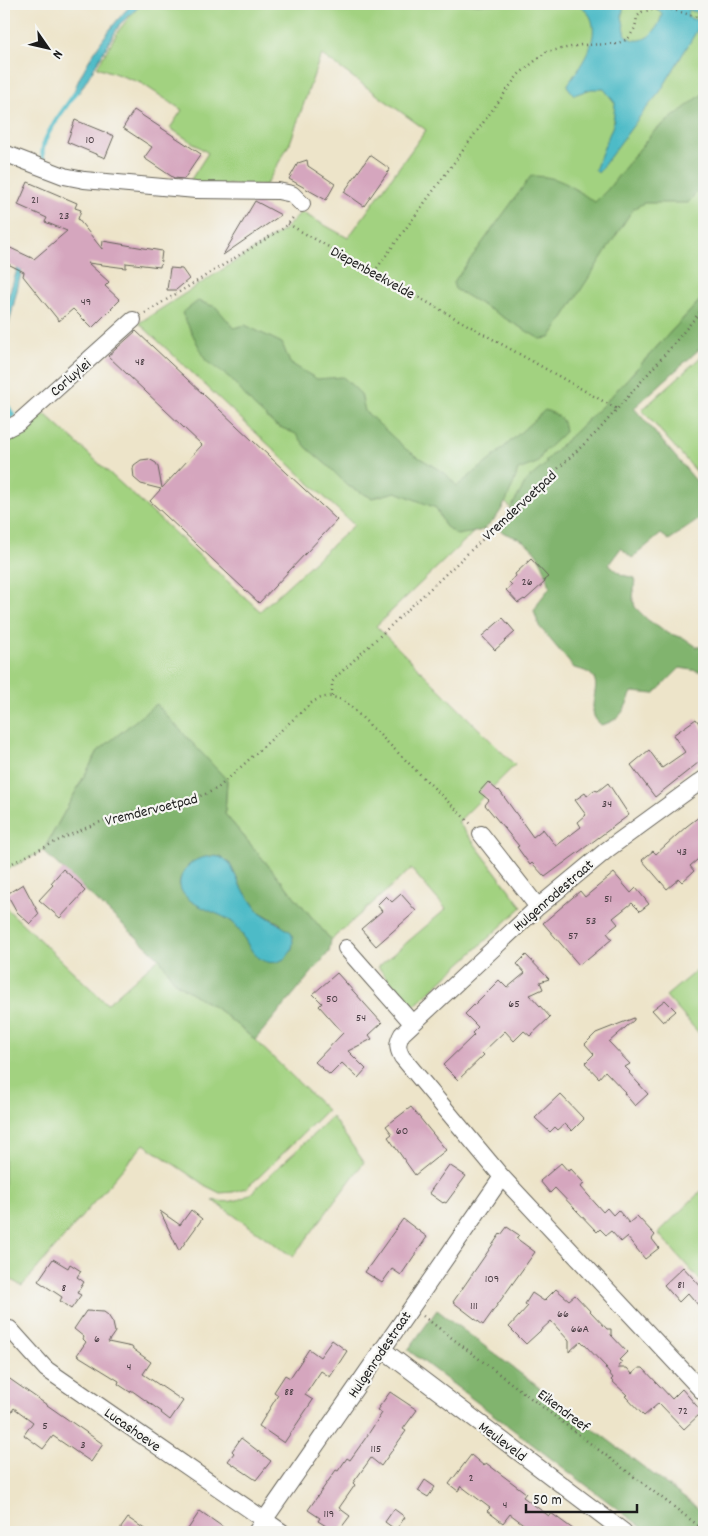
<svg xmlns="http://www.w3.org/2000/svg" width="708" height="1536" font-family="Dekko,sans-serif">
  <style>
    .green { fill: #a2d280; stroke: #5f774e }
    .forest { fill: #81b46e; stroke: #4e6845; fill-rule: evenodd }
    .water { fill: #4dbbc7; stroke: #346c72 }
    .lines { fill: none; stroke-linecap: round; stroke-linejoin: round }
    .stream { stroke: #4dbbc7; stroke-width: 4.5 }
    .building { fill: #d5a6be }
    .minor-casing { stroke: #656259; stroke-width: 18 }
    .path { stroke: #656259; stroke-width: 2.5; stroke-dasharray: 1 4; stroke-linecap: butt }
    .minor { stroke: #fff; stroke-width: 16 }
    .labels { text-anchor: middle; stroke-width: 4.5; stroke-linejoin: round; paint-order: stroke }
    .number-label { font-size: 12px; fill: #4a3e44 }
    .street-label { font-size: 15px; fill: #1c1c1c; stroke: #f6f6f2 }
  </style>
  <rect width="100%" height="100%" fill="#f6f6f2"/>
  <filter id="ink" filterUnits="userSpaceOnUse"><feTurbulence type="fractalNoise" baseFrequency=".02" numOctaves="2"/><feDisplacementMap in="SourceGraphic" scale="10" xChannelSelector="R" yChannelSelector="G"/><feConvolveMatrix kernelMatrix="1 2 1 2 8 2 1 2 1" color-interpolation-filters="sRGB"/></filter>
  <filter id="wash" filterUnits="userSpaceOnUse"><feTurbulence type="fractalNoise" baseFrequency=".0096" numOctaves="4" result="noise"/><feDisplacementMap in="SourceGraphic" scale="20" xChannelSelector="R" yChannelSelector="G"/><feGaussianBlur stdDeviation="1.12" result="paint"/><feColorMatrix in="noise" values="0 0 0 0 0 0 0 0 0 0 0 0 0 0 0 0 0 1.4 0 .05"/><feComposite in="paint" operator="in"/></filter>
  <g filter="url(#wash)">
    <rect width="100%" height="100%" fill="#ede4c9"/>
    <path class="green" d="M140,4H704V296L603,405L545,461L616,543L577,579L505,502L376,626L515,765L458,822L522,907L412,1008L378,967L446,909L411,869L331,940L225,814L227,780L98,751L43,851L4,871V439L45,414L260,611L354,525L139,323L284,230L301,212L348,238L426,130L322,55L318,63L290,143L266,185L188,184L208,153L170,128L182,110L141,83L97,67L119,30Z
      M704,354V480L642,410Z
      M4,906L107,1004L159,958L176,983L220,1011L255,1040L327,1110L259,1177L246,1188L233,1192L220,1193L206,1186L144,1144L22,1286L4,1276V1111L7,1108L4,1106Z
      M704,964V1039L666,996Z
      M332,1117L364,1162L293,1257L212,1200C227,1203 237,1202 250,1194Z
      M704,1188V1285L658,1233Z"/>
    <path class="forest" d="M704,93V182L688,203H644L633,209L550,338L540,339L455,289L453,283L531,176C562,176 571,187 595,202L608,189L653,132Z
      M704,296V345L634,408L704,490L703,499L704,516L669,540L661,534L632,558L621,548L609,564L622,575L635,578L633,599L635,607L648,620L667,633L684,638L697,647H704V672L680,668L654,694L632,692C624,710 622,720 601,725C599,723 595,719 594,716C588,695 611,675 574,668L539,626L534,611L540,600L550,587C545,569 540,552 523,541C515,535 507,537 499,529L527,480L547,463L545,461L603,405Z
      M198,301L216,307L234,328L245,325L282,343L290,363L317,379L343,377L361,394L365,411L407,450L446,474L457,486L490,460L545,410C559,415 564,418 565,432L544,452L537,463L518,470C512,489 502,517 484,529C477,533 465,533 457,535L445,526L436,508L396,492L372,498L348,486L328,466L307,448L296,434L275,425L254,406L230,378L206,361L182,313Z
      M156,704L227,780L225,814L331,940L329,952L255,1040L220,1011L176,983L159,958L43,851L98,751ZM213,856L220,857L229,862L241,887L258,911L281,924L255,954C247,944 241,929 232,922C212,906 194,910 179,884C183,868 197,858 213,856Z
      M437,1310L704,1513V1532H648L408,1350Z"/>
    <path class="water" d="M132,4H142L120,24L79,93L74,91C85,62 110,26 132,4Z
      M579,4H624L622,16L626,36C643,49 660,29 662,13L651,4H701L699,13L689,10L687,17L702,22L660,92L641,115L598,173L595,170L613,125L615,103L604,89H591L574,95L567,86C579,67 602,40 590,16C587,12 582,7 579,4Z
      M19,264L23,265L9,324H4L9,294Z
      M213,856L220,857L229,862L241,887L258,911L291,932C292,935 293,939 293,943C292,959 275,967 262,960C246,951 245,931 231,921C215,910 165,901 184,871C191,860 201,857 213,856Z"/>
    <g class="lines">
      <path class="stream" d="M43,157C38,138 69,105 78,88
        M4,332L7,319
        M4,399L13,415L6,421"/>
    </g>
    <g id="blocks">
      <path class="building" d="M134,110L201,154L184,179L174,178L144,158L152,147L123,128Z
        M75,120L114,136L105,158L67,142Z
        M370,155L390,169L364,206L344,192Z
        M307,160L308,166L335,184L326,200L289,179L298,163Z
        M28,182L77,203L75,208L81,210L78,219L102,249L103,241L162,251L160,267L126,263V268L88,263L109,282L105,286L120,300L92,328L73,309L59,321L23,276L24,272L4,262V245L34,259L67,231L45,222L47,218L18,205Z
        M255,201L281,215L223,255Z
        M170,268L182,269L189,279L176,290H167Z
        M136,331L337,520L259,603L150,501L161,489L141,484L134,478L133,469L134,465L141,460L149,459L156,463L158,467L162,488L202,445L108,356Z
        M531,559L548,577L544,580L545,582L525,600L524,599L518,603L506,590L512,585L509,582L516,576L515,574Z
        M503,618L515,632L495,650L482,636Z
        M696,719L704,731V750L699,753L703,759L655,797L631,765L649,750L662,768L685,752L673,735Z
        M488,782L498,791L499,790L533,837L543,829L556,846L581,827L578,822L586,815L575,800L585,793L587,796L594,790L598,791L608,783L629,815L545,877L532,863L530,865L517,847L519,846L485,805L489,800L479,792Z
        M704,813V854L690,866L694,871L682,882L679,879L667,889L642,860L653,851L656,854L687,826Z
        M63,869L82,886L81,887L85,891L60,918L39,900L53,885L51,883Z
        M614,873L631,893L636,888L649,904L640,911L632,903L613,918L618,924L607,933L612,939L587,960L586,959L579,965L543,923L580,891L585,897Z
        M23,884L39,914L30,924L17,912L7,894Z
        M401,894L416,911L376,946L361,929L382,911L377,905L386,896L392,902Z
        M526,955L549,979L540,982L543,989L530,995L550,1017L530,1036L524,1031L514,1041L505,1031L482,1053L484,1055L458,1080L443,1065L474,1035L472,1033L478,1027L465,1014L499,980L507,988L525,973L517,964Z
        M337,973L382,1023L369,1035L372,1039L348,1051L366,1069L358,1078L342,1063L330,1075L315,1062L343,1033L319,1006L322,1003L313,994Z
        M665,1000L676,1011L663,1022L652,1010Z
        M634,1018V1020L609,1042L630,1064L625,1067L630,1072L629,1073L648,1094L635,1106L624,1093L625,1092L605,1071L599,1078L585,1063L594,1054L585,1044L596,1033Z
        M560,1094L584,1119L572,1131L565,1124L558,1130L555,1127L550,1132L535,1118Z
        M411,1107L446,1150L415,1175L388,1137L392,1134L386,1126Z
        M561,1163L568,1171L571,1169L584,1183L581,1187L603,1212L607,1208L613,1215L618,1210L629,1223L637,1216L655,1235L652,1239L659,1248L645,1259L627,1237L621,1242L611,1231L606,1235L600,1229L597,1232L555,1188L550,1193L540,1181Z
        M449,1165L466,1176L446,1203L444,1202L443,1203L429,1193Z
        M191,1210L202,1219L179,1251L160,1211L180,1225Z
        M403,1219L427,1237L401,1275L392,1269L382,1283L365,1272Z
        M507,1227L519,1235L516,1238L535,1252L483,1325L453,1302L500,1234L501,1235Z
        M53,1259L68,1268L70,1264L81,1271L77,1277L84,1282L77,1293L81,1295L71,1309L60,1301L62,1297L38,1281Z
        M683,1267L704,1290V1312L688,1293L679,1302L664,1285Z
        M556,1289L569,1300L575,1295L607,1329H611V1335L627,1352L619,1360L622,1362L618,1368H627L632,1374L639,1368H643L672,1399L682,1389L702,1412L684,1429L659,1403L644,1416L625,1396L627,1395L611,1380L613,1378L605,1368H607L581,1341L569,1352V1341L551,1321L526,1344L509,1327L528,1306L525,1304L532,1293L544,1301Z
        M86,1311L104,1312L108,1315L113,1323L115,1332L108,1342L132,1347L133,1349L151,1362L143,1374L183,1401L170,1420L161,1413L162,1412L131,1390L130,1392L118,1384L119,1381L77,1355L86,1342L83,1339L84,1337L74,1329Z
        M332,1340L347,1351L330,1377L321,1371L305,1395L313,1400L284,1443L259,1426L278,1395L274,1392L285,1375L290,1378L309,1349L320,1357Z
        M4,1375L103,1444L91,1462L53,1436L43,1449L24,1435L33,1422L14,1408L4,1423Z
        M390,1392L417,1410L403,1429L406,1431L381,1466L371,1458L353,1483L355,1485L339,1508L350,1516L338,1532H321L326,1526L318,1521L320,1518L308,1510L336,1470L338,1471L347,1458L350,1460L365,1439L382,1413L377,1410Z
        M241,1438L271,1461L256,1480L228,1461L234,1453L232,1451Z
        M471,1455L484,1466L486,1463L526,1493L523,1497L549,1516L551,1513L577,1532H534L510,1514L503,1523L487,1511L490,1508L461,1486L458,1491L449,1484Z
        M425,1480L435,1487L428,1497L418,1491Z
        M394,1509L405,1517L396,1530L385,1522Z
        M200,1511L230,1532H186Z
        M128,1518L149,1532H118Z"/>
    </g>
  </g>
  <g filter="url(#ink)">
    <use href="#blocks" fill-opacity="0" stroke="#656259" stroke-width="1"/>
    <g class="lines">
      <defs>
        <path id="minor" d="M4,153L64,176L84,180L196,190L278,191L292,194L302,204
          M4,430L18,423L133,320
          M481,834L538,907
          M346,948L412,1023
          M502,1177L704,1393
          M10,1329L46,1369L282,1532
          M382,1349L624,1532
          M256,1532L502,1177L402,1057C397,1048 397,1043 402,1034L538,907L608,849L704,779"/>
      </defs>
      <use href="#minor" class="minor-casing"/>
      <path class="path" d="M288,224L617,409
        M374,272L518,75L546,52L581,45L616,44L628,39L635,28L637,17L642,12L649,10L670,9L704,19
        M145,313L282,229L288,224L295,215
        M332,696V682L335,678L598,431L667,352L704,307
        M4,867C42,849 80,828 120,815C151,804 191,805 219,787L310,704C322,695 331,695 345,701L471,824
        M423,1316L704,1530"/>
      <use href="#minor" class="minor"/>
    </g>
  </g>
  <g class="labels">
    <g class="number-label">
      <text x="90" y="143">10</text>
      <text x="35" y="203">21</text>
      <text x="64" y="219">23</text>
      <text x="86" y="305">49</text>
      <text x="140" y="365">48</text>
      <text x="527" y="585">26</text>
      <text x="607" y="807">34</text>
      <text x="682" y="855">43</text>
      <text x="608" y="902">51</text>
      <text x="591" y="924">53</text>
      <text x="573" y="939">57</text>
      <text x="332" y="1002">50</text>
      <text x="514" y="1007">65</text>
      <text x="361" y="1021">54</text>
      <text x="402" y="1134">60</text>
      <text x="492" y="1282">109</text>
      <text x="681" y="1288">81</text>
      <text x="64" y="1291">8</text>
      <text x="474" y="1309">111</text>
      <text x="563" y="1317">66</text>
      <text x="580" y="1332">66A</text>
      <text x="97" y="1342">6</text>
      <text x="129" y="1370">4</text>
      <text x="289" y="1395">88</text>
      <text x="683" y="1414">72</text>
      <text x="45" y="1429">5</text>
      <text x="83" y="1448">3</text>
      <text x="376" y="1452">115</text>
      <text x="471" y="1481">2</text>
      <text x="505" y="1508">4</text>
      <text x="329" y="1517">119</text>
    </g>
    <g class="street-label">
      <text transform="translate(373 272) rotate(29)" y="5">Diepenbeekvelde</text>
      <text transform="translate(70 377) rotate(-41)" y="5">Corluylei</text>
      <text transform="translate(519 505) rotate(-43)" y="5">Vremdervoetpad</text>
      <text transform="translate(151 809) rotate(-14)" y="5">Vremdervoetpad</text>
      <text transform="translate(553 895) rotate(-41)" y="5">Hulgenrodestraat</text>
      <text transform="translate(379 1354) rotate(-56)" y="5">Hulgenrodestraat</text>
      <text transform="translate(564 1410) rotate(37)" y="5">Eikendreef</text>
      <text transform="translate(133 1429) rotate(35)" y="5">Lucashoeve</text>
      <text transform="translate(503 1441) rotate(37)" y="5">Meuleveld</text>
    </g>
  </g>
  <rect width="708" height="1536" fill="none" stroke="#f6f6f2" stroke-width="20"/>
  <g transform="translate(48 48) rotate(124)" stroke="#f6f6f2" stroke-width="4" paint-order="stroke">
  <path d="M0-4L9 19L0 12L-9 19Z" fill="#1c1c1c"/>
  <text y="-8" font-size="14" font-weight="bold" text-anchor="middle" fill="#1c1c1c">N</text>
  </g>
  <path d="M526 1504v8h111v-8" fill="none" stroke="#1c1c1c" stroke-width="2.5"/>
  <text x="533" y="1504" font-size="15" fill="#1c1c1c" stroke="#f6f6f2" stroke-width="4" paint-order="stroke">50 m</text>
</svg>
